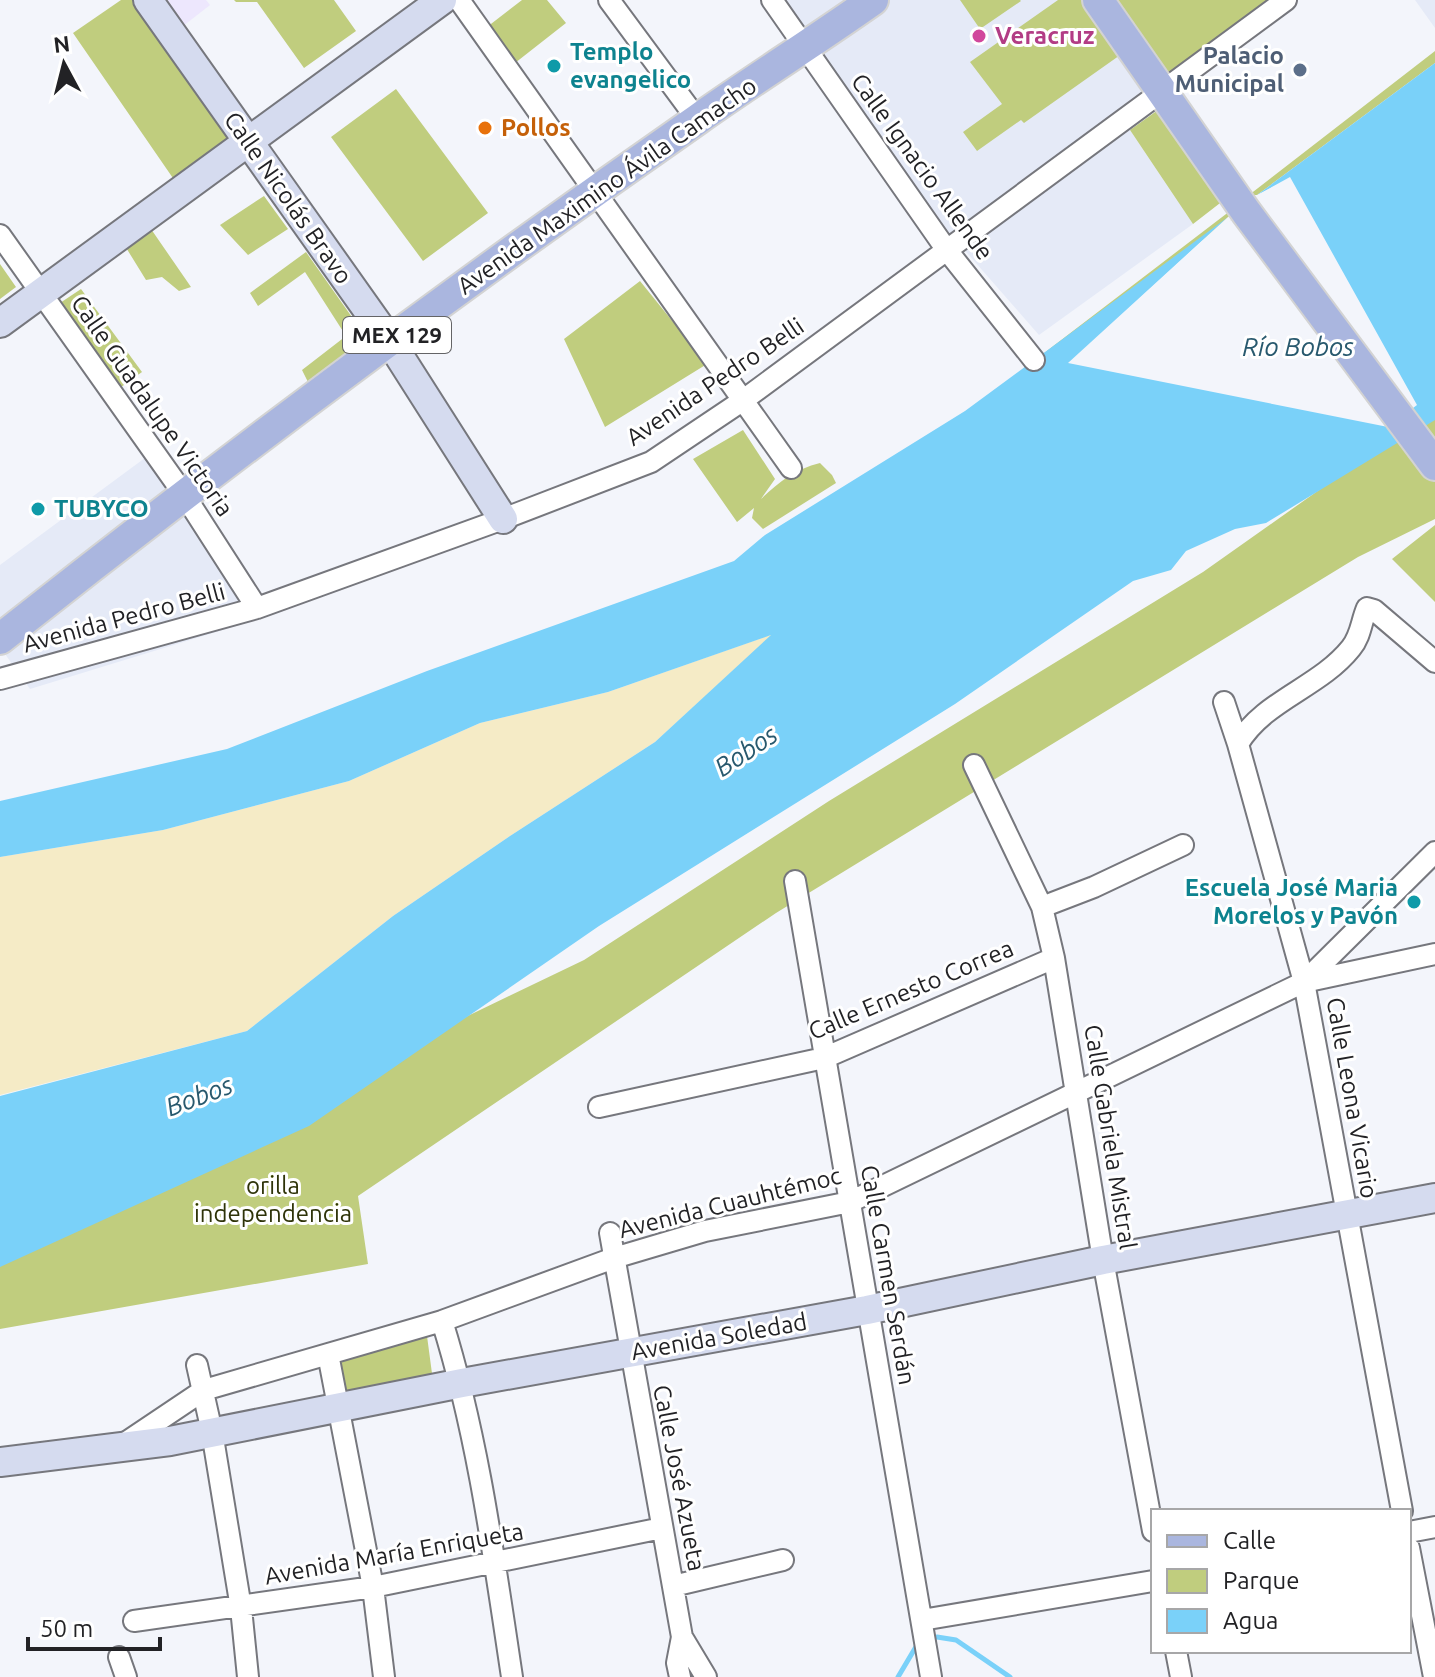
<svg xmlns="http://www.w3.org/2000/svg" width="1435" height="1677" font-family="Ubuntu,sans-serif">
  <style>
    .built { fill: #e5eaf7 }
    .education { fill: #ede7fd }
    .green { fill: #c0cd7e }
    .sand { fill: #f5ebc6 }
    .water { fill: #7ad1f9 }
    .pier { fill: #f3f5fb }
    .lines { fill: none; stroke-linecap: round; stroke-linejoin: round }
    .stream { stroke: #7ad1f9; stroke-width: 5 }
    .street-casing { stroke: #76777d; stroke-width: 24 }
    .secondary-casing { stroke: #76777d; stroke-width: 32 }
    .primary-casing { stroke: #d3d3d3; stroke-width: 34 }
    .street { stroke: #fff; stroke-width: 20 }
    .secondary { stroke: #d5dbef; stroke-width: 28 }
    .primary { stroke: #aab6df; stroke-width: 30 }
    .hotel-dot { fill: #d1479c; stroke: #fff; stroke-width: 3 }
    .culture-dot { fill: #0f9aa8; stroke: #fff; stroke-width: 3 }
    .service-dot { fill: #5c6f8a; stroke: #fff; stroke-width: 3 }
    .food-dot { fill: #e8710a; stroke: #fff; stroke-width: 3 }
    .labels { text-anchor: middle; stroke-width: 6; stroke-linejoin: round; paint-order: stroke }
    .shield { fill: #fff; stroke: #646466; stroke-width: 2 }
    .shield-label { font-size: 22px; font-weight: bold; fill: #222225 }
    .hotel-label { font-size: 24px; font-weight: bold; fill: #b23c85; stroke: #fff; text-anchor: start }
    .culture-label { font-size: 24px; font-weight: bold; fill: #0d838f; stroke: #fff; text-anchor: start }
    .service-label { font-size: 24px; font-weight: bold; fill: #4e5e75; stroke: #fff; text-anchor: end }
    .food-label { font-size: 24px; font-weight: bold; fill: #c56008; stroke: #fff; text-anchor: start }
    .street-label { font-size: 24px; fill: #222225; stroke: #fff }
    .park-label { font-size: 24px; fill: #2e3308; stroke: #fff }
    .water-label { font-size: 26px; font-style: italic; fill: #28596e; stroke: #fff }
  </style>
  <rect width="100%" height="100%" fill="#f3f5fb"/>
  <path class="built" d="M781,0H862L808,37Z
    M883,0H1090L1157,93L950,243L813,50Z
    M1415,0H1435V28Z
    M1130,130L1193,224L1039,335L961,246Z
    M153,452L180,492L0,634V565Z
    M182,500L262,618L30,689L0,647Z"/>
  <path class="education" d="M154,0H206L210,5L178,30Z"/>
  <path class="green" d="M121,0H144L241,141L177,184L73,33Z
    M234,0H334L356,31L304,68L257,2H236Z
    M522,0H547L566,23L515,63L487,27Z
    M960,0H1020L1021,1L980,29Z
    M1058,0H1085L1123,53L1024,123L1021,120L977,151L963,132L1002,104L970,62Z
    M1106,0H1283L1169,85Z
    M1435,51V63L1257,195H1249Z
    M396,89L488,213L423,261L331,137Z
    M1158,110L1224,200L1193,224L1130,130Z
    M264,196L288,229L248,255L220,225Z
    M1230,211L1235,217L1035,360Z
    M151,229L191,287L179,291L162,277L146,280L125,246Z
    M306,252L366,337L309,384L302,370L346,336L305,272L258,306L250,293Z
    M0,264L16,287L0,299Z
    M640,281L707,364L605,427L564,339Z
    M81,289L142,372L117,390L60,303Z
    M1435,418V519L1358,557L776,913L358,1196L368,1264L0,1329V1246L264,1114L584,960L829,801L1203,572L1370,454Z
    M743,430L775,479L761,499C779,482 795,469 820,463L832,475L836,483L763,529L752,518L754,508L737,522L693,459Z
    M1435,525V602L1392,559Z
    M427,1336L433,1381L346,1399L336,1359Z"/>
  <path class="sand" d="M773,634L655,742L510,836L393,916L247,1031L0,1095V857L163,830L349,781L480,723L608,692Z"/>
  <path class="water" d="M1435,63V420L1266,523L1235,529L1186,551L1171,570L1133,581L955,704L599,926L309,1126L0,1267V1096L247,1031L393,916L510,836L655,742L771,635L608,692L480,723L349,781L163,830L0,857V801L227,749L427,671L734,561L765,535L965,411L1228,217L1089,345L1285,181L1257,195Z"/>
  <path class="pier" d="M1290,177L1417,405L1388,427L1068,363L1228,217L1231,215V220L1209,240L1258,199L1254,197Z"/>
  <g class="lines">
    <path class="stream" d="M937,1637L956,1640L1010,1677
      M898,1677L917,1645"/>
    <defs>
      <path id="street" d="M459,0L791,468
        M609,0L691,111L700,117
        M772,0L946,249L1034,360
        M0,235L183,493L257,608
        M0,679L257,608L503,519L651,462L742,401L1286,0
        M1224,702L1238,744L1304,982L1402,1511
        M1238,744C1264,700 1319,688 1351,648C1361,636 1361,622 1367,608L1374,610L1435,662
        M974,765L1042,907L1054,958L1103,1260L1153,1531
        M795,881L931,1677
        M1042,907L1094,887L1183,845
        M1304,982L1435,954
        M599,1107L824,1058L1054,958
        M610,1233L682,1637L677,1663L680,1677
        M442,1321C478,1436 494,1558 512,1677
        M328,1354L373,1587L384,1677
        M197,1365L212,1432L241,1608L248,1677
        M122,1445L204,1390L442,1321L614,1258L705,1231L850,1202L1304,982L1435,852
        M1409,1532L1435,1527
        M1409,1548L1434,1677
        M673,1586L783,1560
        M922,1620L1153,1581
        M134,1621L373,1587L662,1528
        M682,1637L706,1677
        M1176,1651L1181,1677
        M119,1657L126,1677"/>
      <path id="secondary" d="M148,0L389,340L503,519
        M0,323L442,0
        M0,1462L170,1441L462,1383L867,1310L1103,1260L1435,1198"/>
      <path id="primary" d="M1098,0L1246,212L1435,465
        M0,639C227,459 460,285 698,119C756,78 815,41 873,0"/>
    </defs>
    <use href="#street" class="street-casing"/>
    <use href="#secondary" class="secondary-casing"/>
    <use href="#primary" class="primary-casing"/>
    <use href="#street" class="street"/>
    <use href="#secondary" class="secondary"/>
    <use href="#primary" class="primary"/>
  </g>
  <circle class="hotel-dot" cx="979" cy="36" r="8"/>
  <g class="culture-dot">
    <circle cx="554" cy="66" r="8"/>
    <circle cx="38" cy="509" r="8"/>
    <circle cx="1414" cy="902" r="8"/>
  </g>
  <circle class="service-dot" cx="1300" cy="70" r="8"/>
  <circle class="food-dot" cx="485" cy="128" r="8"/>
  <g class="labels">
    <rect class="shield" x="343" y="317" width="108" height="36" rx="6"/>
    <g class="shield-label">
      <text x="397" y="343">MEX 129</text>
    </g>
    <g class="hotel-label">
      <text x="995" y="44">Veracruz</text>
    </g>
    <g class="culture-label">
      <text x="570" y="60">Templo<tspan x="570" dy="28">evangelico</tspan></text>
      <text x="54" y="517">TUBYCO</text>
      <text x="1398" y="896" text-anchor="end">Escuela José Maria<tspan x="1398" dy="28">Morelos y Pavón</tspan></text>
    </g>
    <g class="service-label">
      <text x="1284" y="64">Palacio<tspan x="1284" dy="28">Municipal</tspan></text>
    </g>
    <g class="food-label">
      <text x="501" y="136">Pollos</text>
    </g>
    <g class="street-label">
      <text transform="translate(922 167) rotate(54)" y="8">Calle Ignacio Allende</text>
      <text transform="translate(607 186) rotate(-35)" y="8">Avenida Maximino Ávila Camacho</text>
      <text transform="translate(288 198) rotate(55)" y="8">Calle Nicolás Bravo</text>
      <text transform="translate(715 382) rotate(-34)" y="8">Avenida Pedro Belli</text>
      <text transform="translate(152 406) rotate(55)" y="8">Calle Guadalupe Victoria</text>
      <text transform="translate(124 618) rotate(-15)" y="8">Avenida Pedro Belli</text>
      <text transform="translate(911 990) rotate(-23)" y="8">Calle Ernesto Correa</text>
      <text transform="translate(1352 1098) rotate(80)" y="8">Calle Leona Vicario</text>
      <text transform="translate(1110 1137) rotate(81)" y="8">Calle Gabriela Mistral</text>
      <text transform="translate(730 1203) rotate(-14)" y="8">Avenida Cuauhtémoc</text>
      <text transform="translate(888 1275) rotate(80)" y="8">Calle Carmen Serdán</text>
      <text transform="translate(719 1337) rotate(-10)" y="8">Avenida Soledad</text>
      <text transform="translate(679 1478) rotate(79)" y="8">Calle José Azueta</text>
      <text transform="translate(394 1554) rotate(-10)" y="8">Avenida María Enriqueta</text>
    </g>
    <g class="park-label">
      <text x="273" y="1194">orilla<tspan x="273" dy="28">independencia</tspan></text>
    </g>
    <g class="water-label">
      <text x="1298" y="356">Río Bobos</text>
      <text transform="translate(746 751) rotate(-34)" y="9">Bobos</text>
      <text transform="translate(199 1096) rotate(-21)" y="9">Bobos</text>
    </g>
  </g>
  <rect x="1151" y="1509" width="260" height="144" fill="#ffffff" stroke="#a7a7a8" stroke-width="2"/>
  <rect x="1167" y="1535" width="40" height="12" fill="#aab6df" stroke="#a7a7a8" stroke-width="2"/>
  <text x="1223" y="1549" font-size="24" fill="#222225">Calle</text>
  <rect x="1167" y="1569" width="40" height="24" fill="#c0cd7e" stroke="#a7a7a8" stroke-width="2"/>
  <text x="1223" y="1589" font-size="24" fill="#222225">Parque</text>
  <rect x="1167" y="1609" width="40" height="24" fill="#7ad1f9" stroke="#a7a7a8" stroke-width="2"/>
  <text x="1223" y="1629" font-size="24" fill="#222225">Agua</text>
  <g transform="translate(64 64) rotate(353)" stroke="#ffffff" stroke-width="6" paint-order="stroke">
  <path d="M0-6L14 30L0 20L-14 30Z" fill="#222225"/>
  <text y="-12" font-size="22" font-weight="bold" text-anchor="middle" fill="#222225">N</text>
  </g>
  <path d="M28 1637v12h132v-12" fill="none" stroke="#222225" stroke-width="4"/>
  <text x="40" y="1637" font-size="24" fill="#222225" stroke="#ffffff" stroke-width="6" paint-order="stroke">50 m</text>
</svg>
